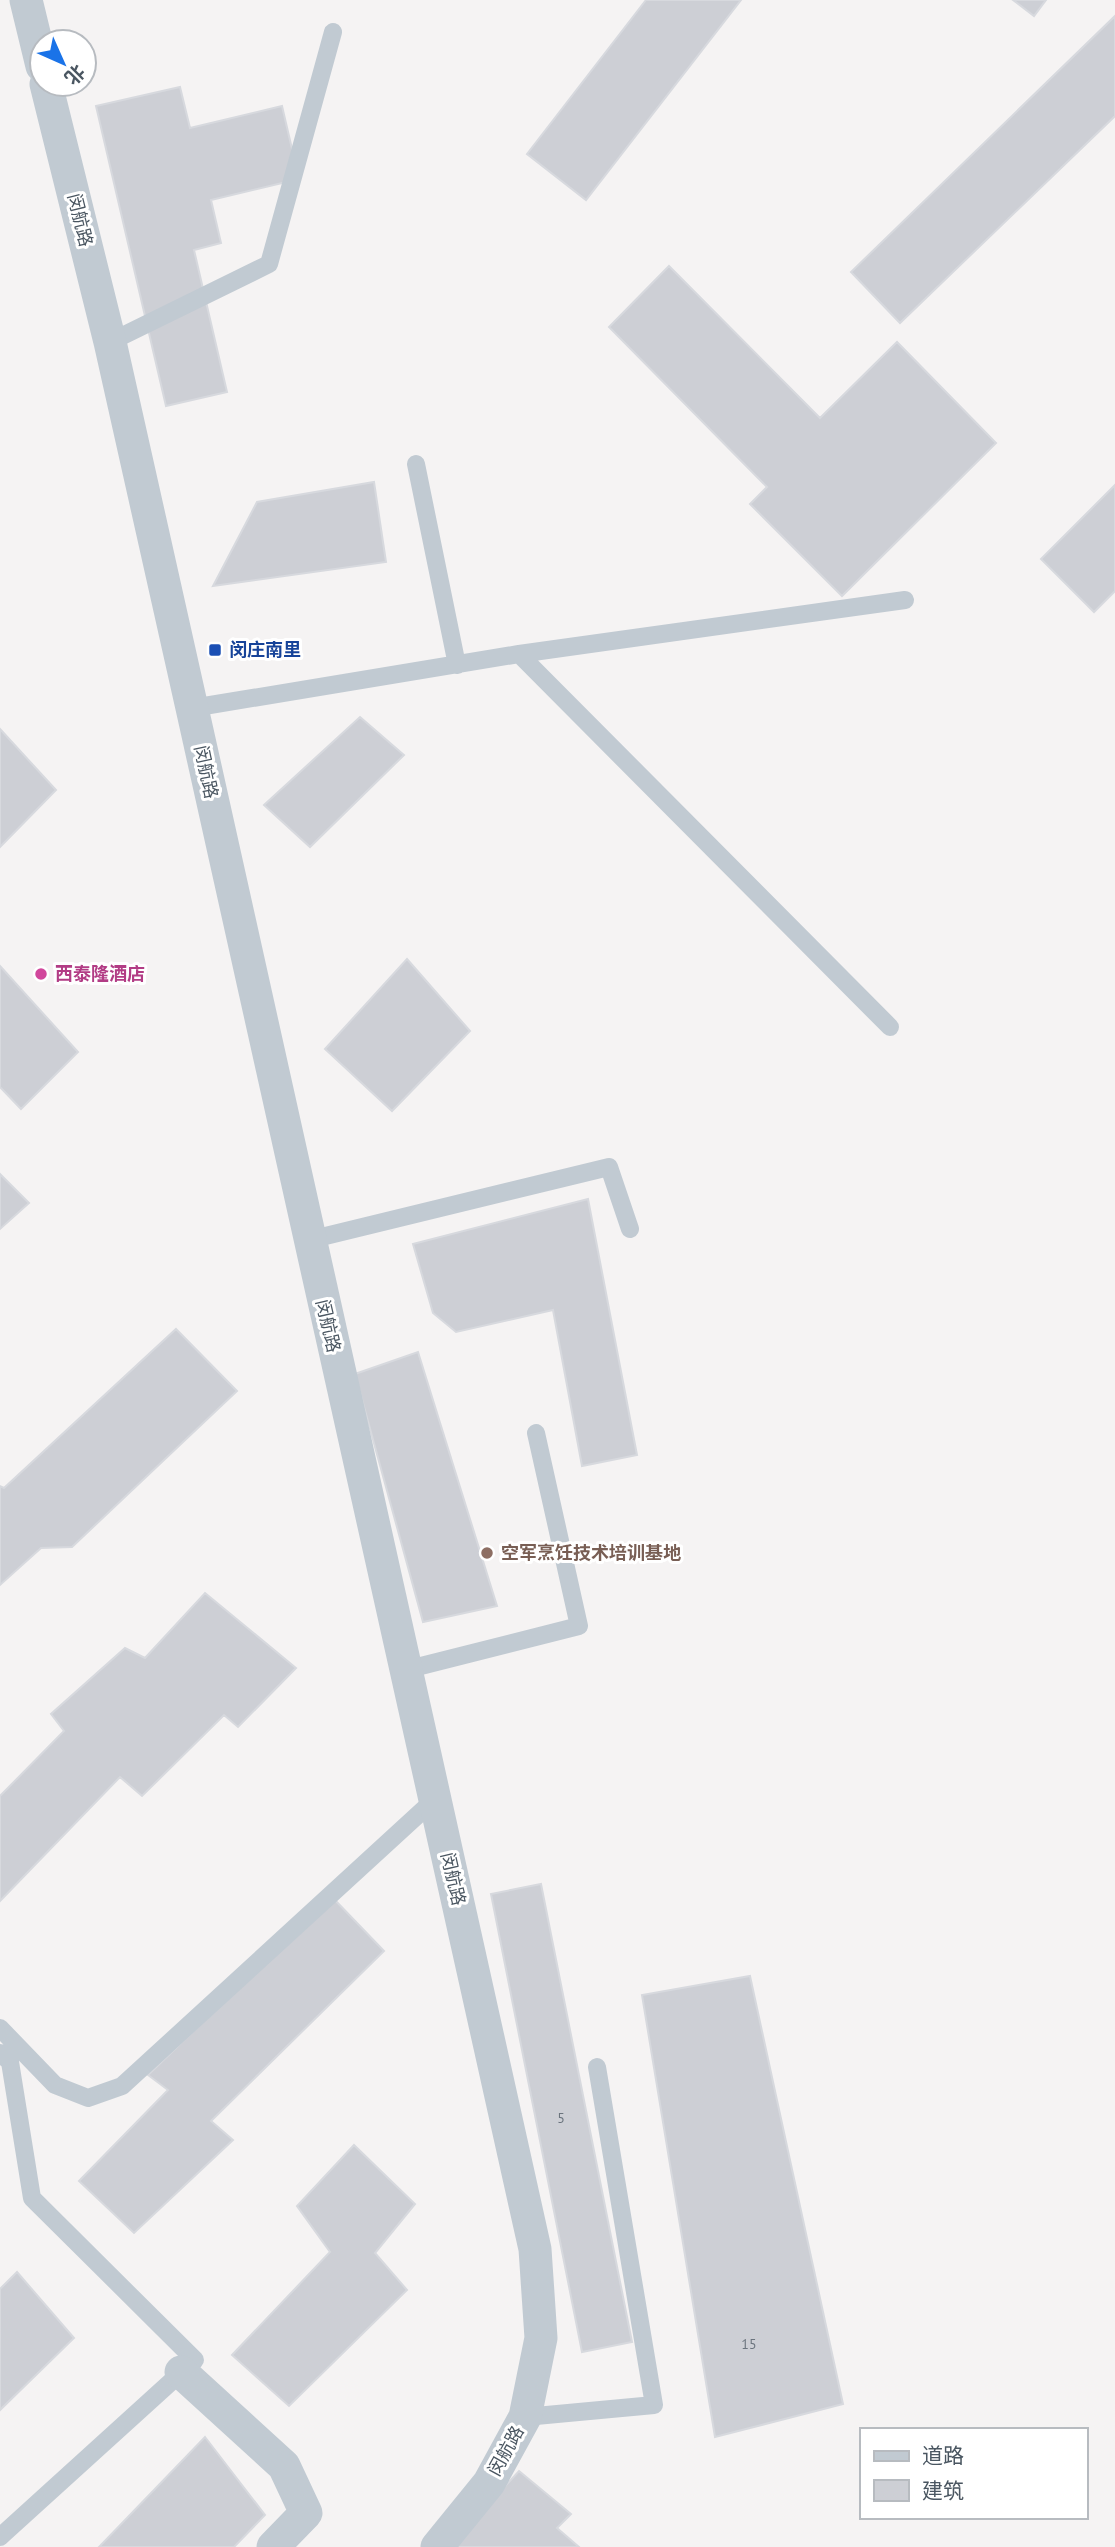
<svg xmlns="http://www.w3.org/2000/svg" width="1115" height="2547" font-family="'PT Sans','Noto Sans SC',sans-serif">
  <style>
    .building { fill: #cdcfd5; stroke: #d7d9de; stroke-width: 2 }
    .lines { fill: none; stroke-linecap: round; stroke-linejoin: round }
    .lane { stroke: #c1cad2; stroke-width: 18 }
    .street { stroke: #c1cad2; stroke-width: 33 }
    .transit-dot { fill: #1a4fb4; stroke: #fff; stroke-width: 2.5 }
    .hotel-dot { fill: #d1479c; stroke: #fff; stroke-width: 2.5 }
    .education-dot { fill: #8d6e63; stroke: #fff; stroke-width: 2.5 }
    .labels { text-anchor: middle; stroke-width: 6; stroke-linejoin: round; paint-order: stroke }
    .number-label { font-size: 14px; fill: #6b747e }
    .street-label { font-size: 18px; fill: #4a5661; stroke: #fff }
    .transit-label { font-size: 18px; font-weight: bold; fill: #164399; stroke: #fff; text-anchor: start }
    .hotel-label { font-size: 18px; font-weight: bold; fill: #b23c85; stroke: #fff; text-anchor: start }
    .education-label { font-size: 18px; font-weight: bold; fill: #785e54; stroke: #fff; text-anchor: start }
  </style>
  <rect width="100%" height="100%" fill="#f5f3f3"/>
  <path class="building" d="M646,0H741L586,200L527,154Z
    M1013,0H1046L1034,16Z
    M1115,16V116L900,323L851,272Z
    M180,87L190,128L282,106L299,179L211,200L221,243L194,250L227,392L166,406L96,106Z
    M669,266L820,418L897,342L996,443L842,596L750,504L767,487L609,327Z
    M374,482L386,562L213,586L257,502Z
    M1115,485V591L1094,612L1041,559Z
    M360,717L404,755L310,847L264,805Z
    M0,729L56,790L0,847Z
    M407,959L470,1031L392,1111L325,1049Z
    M0,966L78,1052L21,1109L0,1087Z
    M0,1174L29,1203L0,1229Z
    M588,1199L637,1455L582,1466L553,1310L456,1332L433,1313L413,1244Z
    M176,1329L237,1391L72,1547L41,1548L0,1585V1486L4,1488Z
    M418,1352L497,1606L423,1622L355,1374Z
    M205,1593L296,1668L238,1727L224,1715L142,1796L120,1777L0,1901V1796L64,1731L51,1714L125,1648L145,1658Z
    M541,1884L632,2342L582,2352L491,1894Z
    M332,1897L384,1951L211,2121L233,2140L134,2233L79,2181L168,2090L148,2075Z
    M750,1976L843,2404L715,2437L642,1995Z
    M354,2145L415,2204L375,2253L407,2290L289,2406L232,2355L330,2252L297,2206Z
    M17,2272L74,2338L0,2410V2289Z
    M205,2437L265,2515L234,2547H99Z
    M519,2471L571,2514L557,2528L579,2547H449Z"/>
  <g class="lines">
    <path class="lane" d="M110,342L269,264L333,32
      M416,464L457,665
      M519,654L890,1027
      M192,708L519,654L905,600
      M309,1240L609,1167L630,1229
      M405,1670L579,1626L536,1433
      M0,2028L55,2085L88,2098L122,2086L434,1800
      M0,2053L10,2062L32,2198L195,2360L0,2537
      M525,2417L654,2405L597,2067"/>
    <path class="street" d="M26,0L42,66
      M46,84L110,342L192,708L535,2249L541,2338L525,2417L489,2483L437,2547
      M181,2372L284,2466L306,2513L273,2547"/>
  </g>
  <rect class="transit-dot" x="208" y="643" width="14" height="14" rx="3.5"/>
  <circle class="hotel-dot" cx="41" cy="974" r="7"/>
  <circle class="education-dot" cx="487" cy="1553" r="7"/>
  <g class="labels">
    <g class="number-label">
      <text x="561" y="2123">5</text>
      <text x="749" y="2349">15</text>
    </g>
    <g class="street-label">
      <text transform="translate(80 220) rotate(76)" y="6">闵航路</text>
      <text transform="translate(206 772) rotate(78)" y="6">闵航路</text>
      <text transform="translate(328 1326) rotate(77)" y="6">闵航路</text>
      <text transform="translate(453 1879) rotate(77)" y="6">闵航路</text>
      <text transform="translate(506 2451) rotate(-61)" y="6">闵航路</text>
    </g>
    <g class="transit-label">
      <text x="229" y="656">闵庄南里</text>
    </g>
    <g class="hotel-label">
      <text x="55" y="980">西泰隆酒店</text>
    </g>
    <g class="education-label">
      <text x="501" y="1559">空军烹饪技术培训基地</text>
    </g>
  </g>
  <rect x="860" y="2428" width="228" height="91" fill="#ffffff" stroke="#b7bbc0" stroke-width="2"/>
  <rect x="874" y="2451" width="35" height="10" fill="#c1cad2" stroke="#b7bbc0" stroke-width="2"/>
  <text x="922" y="2463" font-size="21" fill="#4a5661">道路</text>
  <rect x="874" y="2480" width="35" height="21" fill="#cdcfd5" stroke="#b7bbc0" stroke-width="2"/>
  <text x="922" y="2498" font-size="21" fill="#4a5661">建筑</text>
  <g transform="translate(63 63) rotate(135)"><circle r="33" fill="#ffffff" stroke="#b7bbc0" stroke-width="2"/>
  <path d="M0-5L12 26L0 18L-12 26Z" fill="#1a73e8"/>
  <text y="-10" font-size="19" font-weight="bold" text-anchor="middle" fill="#4a5661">北</text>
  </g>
</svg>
